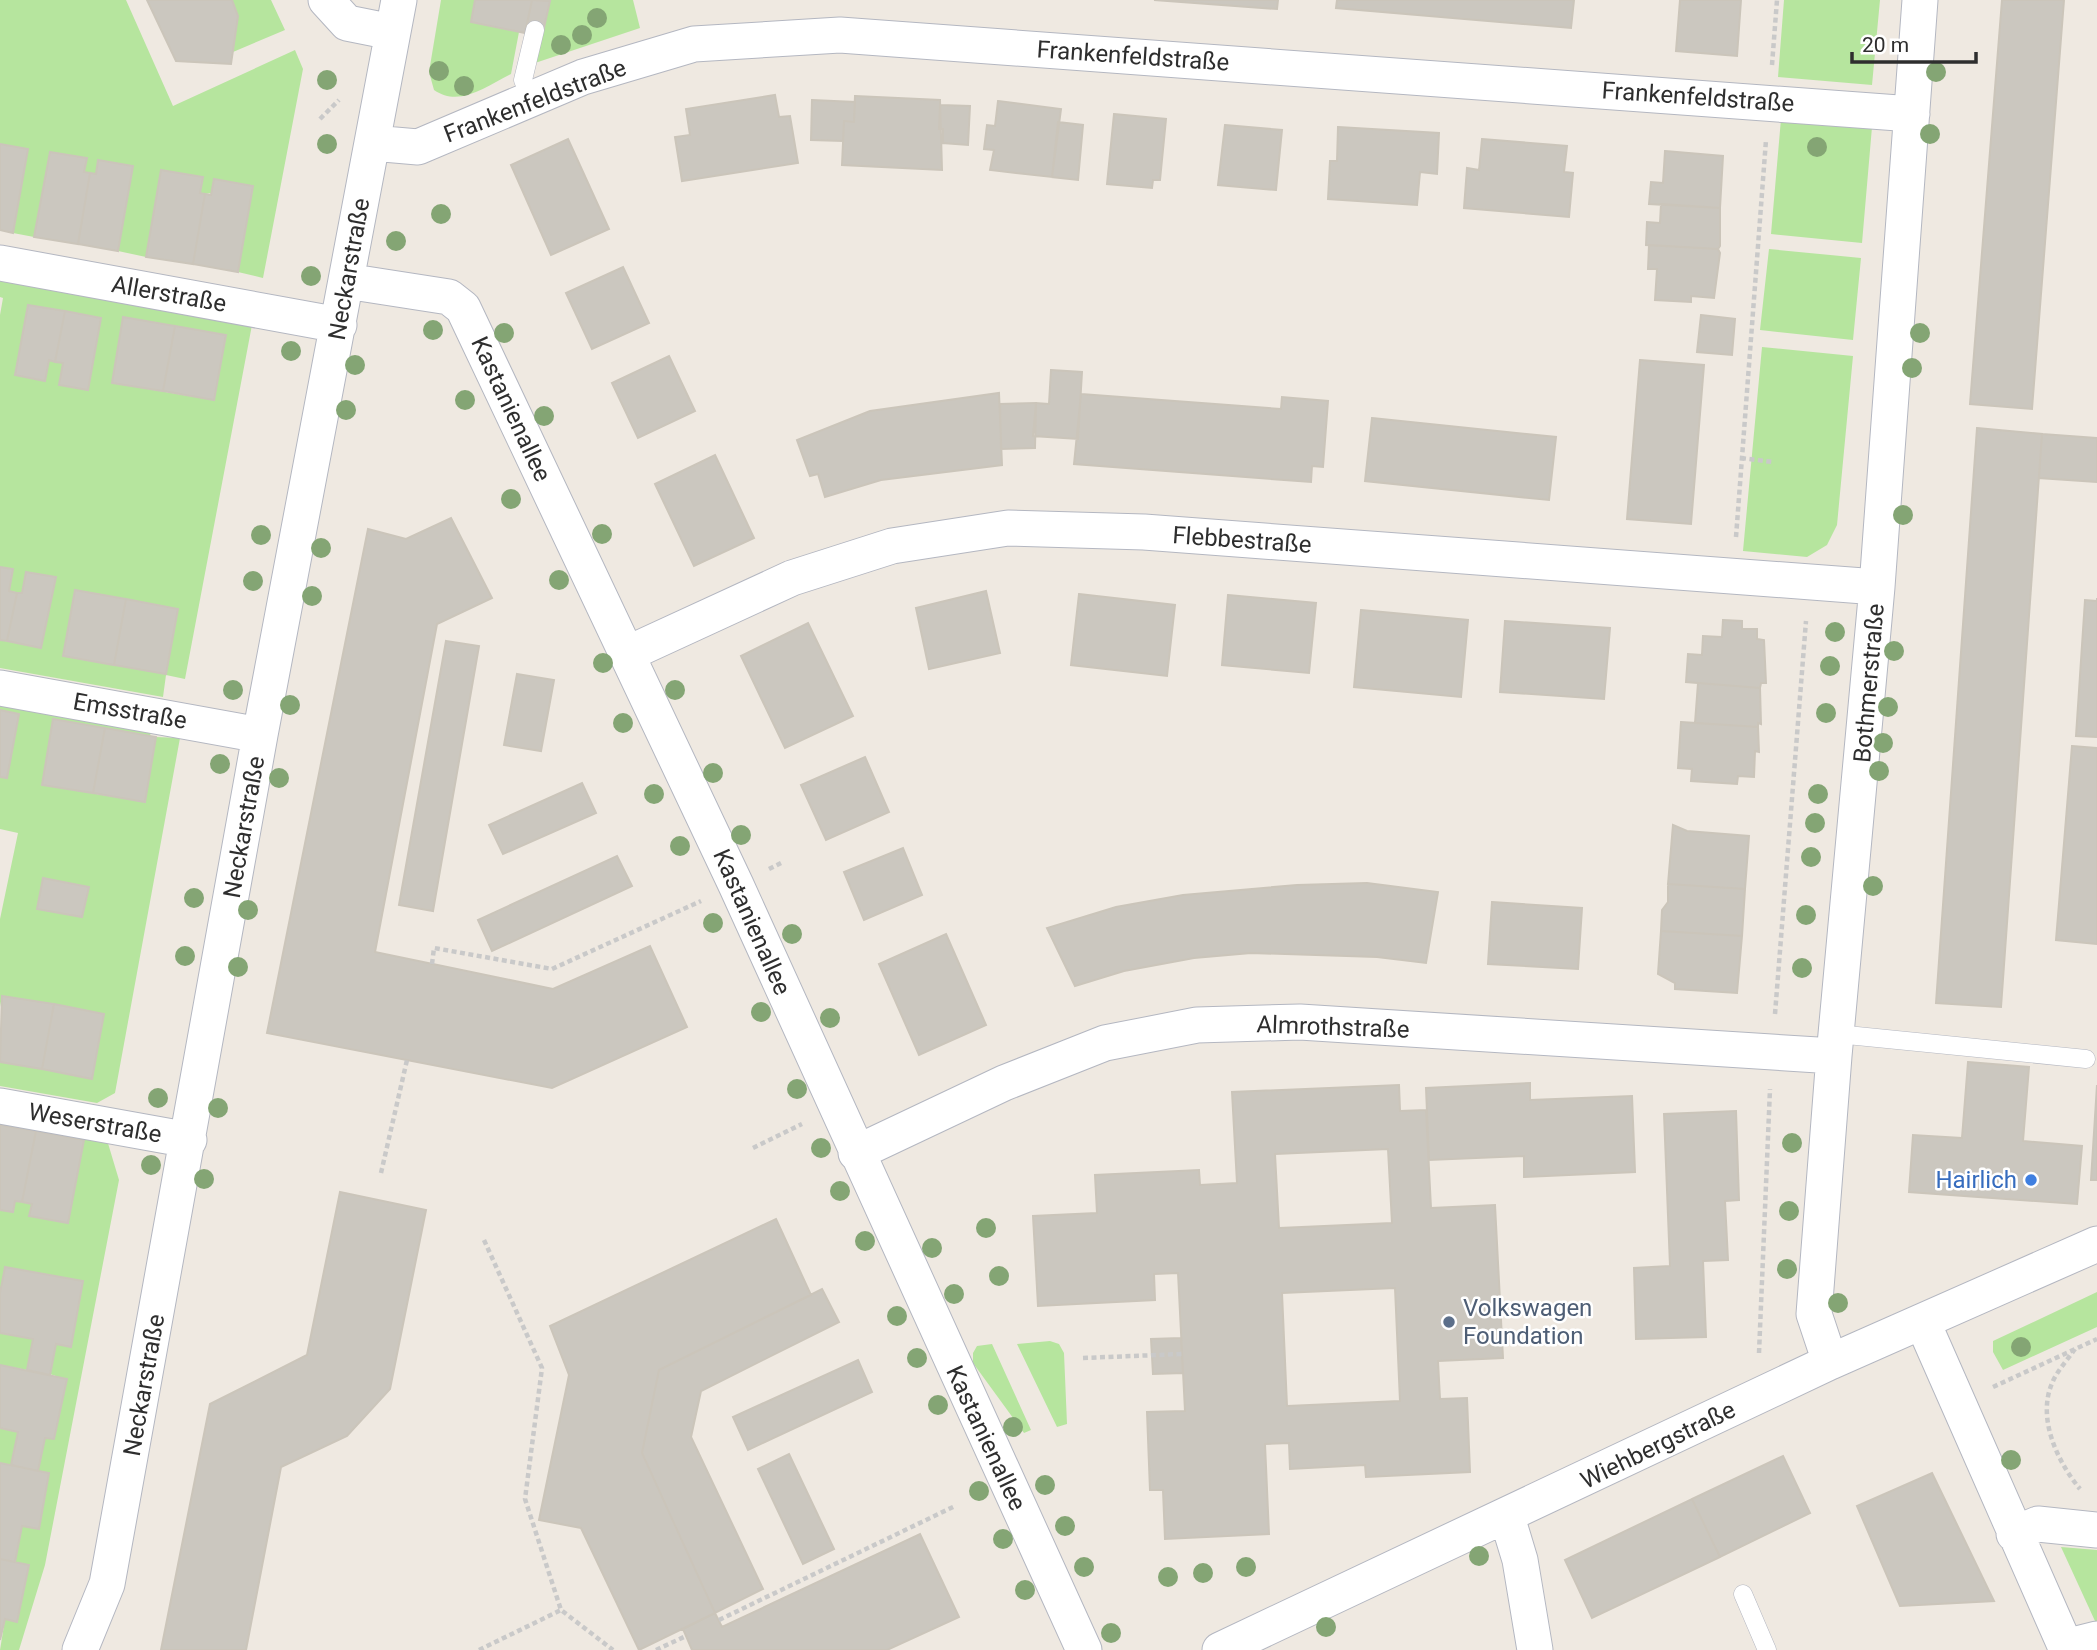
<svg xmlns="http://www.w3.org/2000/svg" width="2097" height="1650" font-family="Roboto,sans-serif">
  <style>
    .green { fill: #b6e59e; fill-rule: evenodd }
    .building { fill: #cbc7bf; stroke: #cbc5ba; stroke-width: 2; fill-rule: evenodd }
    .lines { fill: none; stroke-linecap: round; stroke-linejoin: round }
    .service-casing { stroke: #b4b7c1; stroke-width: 19 }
    .minor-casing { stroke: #b4b7c1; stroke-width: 37 }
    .path { stroke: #c9c9c9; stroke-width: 4.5; stroke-dasharray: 5 3.5; stroke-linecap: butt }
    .service { stroke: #fff; stroke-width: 18 }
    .minor { stroke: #fff; stroke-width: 35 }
    .tree { fill: #84a574 }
    .shop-dot { fill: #3f7fe0; stroke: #fff; stroke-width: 2.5 }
    .service-dot { fill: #5c6f8a; stroke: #fff; stroke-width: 2.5 }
    .labels { text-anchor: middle; stroke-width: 5; stroke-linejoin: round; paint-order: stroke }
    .street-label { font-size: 24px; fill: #2e2e2e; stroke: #fff }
    .shop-label { font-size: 24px; fill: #366cbe; stroke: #fff; text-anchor: end }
    .service-label { font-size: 24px; fill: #4e5e75; stroke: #fff; text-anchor: start }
  </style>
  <rect width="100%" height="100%" fill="#efe9e1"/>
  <path class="green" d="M0,0H126L173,106L295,50L303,69L263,278L238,272L253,186L205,194L200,193L203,177L162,170L146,257L118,251L132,166L98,161L96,174L84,172L87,158L51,152L34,237L13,233L28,149L0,144Z
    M232,0H271L285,30L233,52L238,16Z
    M441,0H475L471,22L519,32L511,74C486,86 460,108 434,90L429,72Z
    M532,0H633L640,28L535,63L543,33L526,29Z
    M1784,0H1880L1872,85L1778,77Z
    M1781,119L1872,127L1862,243L1771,234Z
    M1769,249L1861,258L1853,340L1760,330Z
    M0,263L255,309L185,679L166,675L163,697L0,668V640L41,648L55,577L27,572L22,593L9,591L13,570L0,567V315L3,298L0,297ZM28,305L101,318L88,390L59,385L63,363L49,360L45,381L15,375ZM123,317L226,336L213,400L112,383ZM76,590L177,609L166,674L63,656Z
    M1762,347L1853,356L1837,525L1827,545L1807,557L1743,551Z
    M0,696L153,723L150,736L43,785L144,802L156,737L180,738L115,1093L97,1103L0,1086V1062L92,1078L104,1014L2,996L0,1007V919L18,833L0,829V777L7,778L19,714L0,710Z
    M0,1113L107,1140L119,1180L45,1565L19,1650H0L5,1619L16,1622L29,1565L15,1562L22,1526L39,1529L49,1473L38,1471L45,1438L54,1439L67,1380L50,1374L56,1344L70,1347L82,1281L5,1267L0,1293V1210L13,1212L15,1201L32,1204L30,1216L68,1223L84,1141L0,1125Z
    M2097,1292V1327L2003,1370L1993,1352V1341Z
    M0,1333L33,1339L27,1370L0,1365Z
    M1050,1341L1059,1344L1064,1353L1067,1424L1057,1427L1017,1344Z
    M992,1344L1031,1430L1024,1433L973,1363V1353L977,1346Z
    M0,1428L18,1432L11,1465L0,1463Z
    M2061,1547L2097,1550V1621H2095Z"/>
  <path class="building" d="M147,0H232L238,16L231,64L176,61Z
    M475,0H532L525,33L471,22Z
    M532,0L550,1L543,32L526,29Z
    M1154,0H1278L1277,9Z
    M1337,0H1574L1571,28L1336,8Z
    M1680,0H1741L1737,56L1676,51Z
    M2002,0H2064L2032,409L1970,404Z
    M775,95L779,117L790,116L798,163L682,181L675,137L690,135L686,109Z
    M855,96L940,100L942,170L842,165L844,121L854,122Z
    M812,100L855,102L854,122L844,121L843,141L811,140Z
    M998,101L1061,109L1052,177L990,170L994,150L984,149L987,125L995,126Z
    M940,105L970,106L968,145L943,143V129H939Z
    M1114,114L1166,119L1160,180H1153L1152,188L1107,184Z
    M1058,122L1083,125L1078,180L1052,177Z
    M1225,125L1282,130L1276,190L1218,185Z
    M1338,127L1439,133L1437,174L1420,172L1417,205L1328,199L1330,161H1337Z
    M568,139L609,229L551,255L511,165Z
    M1482,139L1567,146L1564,172L1573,173L1569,217L1464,208L1467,168L1479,170Z
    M0,144L28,149L13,233L0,230Z
    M1665,151L1723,156L1720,208L1649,204L1651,182L1663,183Z
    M50,152L87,158L84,172L90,173L78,244L34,237Z
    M98,160L133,166L118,251L78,244L90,173L96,174Z
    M161,170L203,177L200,193L205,194L193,264L146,257Z
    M214,179L253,186L238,272L193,264L205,194L211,195Z
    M1661,204L1720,208V246L1718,249L1646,245L1647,222L1660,223Z
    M1649,245L1718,249L1720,253L1714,298L1691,296V302L1655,300L1657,269H1648Z
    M623,267L649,323L592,349L566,293Z
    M28,305L65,311L55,362L49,360L45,381L15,375Z
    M65,311L101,318L88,390L59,385L63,363L55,362Z
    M1701,315L1735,319L1732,355L1697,352Z
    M123,317L175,326L163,391L112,383Z
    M175,326L226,335L214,400L163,391Z
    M669,356L695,411L638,438L612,383Z
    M1640,360L1704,365L1691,524L1627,519Z
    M1051,370L1082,372L1078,439L1033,436L1036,403L1049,404Z
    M999,393L1002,465L881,480L825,497L818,474L810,476L797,440L870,411Z
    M1081,394L1281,409L1282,397L1328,401L1323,467L1312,466L1311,482L1074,464Z
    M1036,403L1035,448L1001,449L1000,404Z
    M1372,418L1556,437L1549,500L1365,481Z
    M1977,428L2042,434L2001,1007L1936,1003Z
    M2042,434L2097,438V482L2039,478Z
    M715,455L754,538L694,566L655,484Z
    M451,518L492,598L437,624L375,952L553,989L650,946L687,1027L552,1088L267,1033L368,529L406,539Z
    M0,567L13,569L9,591L17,593L7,641L0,640Z
    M26,572L56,577L41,648L7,641L17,593H22Z
    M75,590L126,599L114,665L63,656Z
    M986,591L1000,653L929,669L916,608Z
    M1079,594L1175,605L1167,676L1071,665Z
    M1228,595L1316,603L1309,673L1222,665Z
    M2097,598V737L2076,736L2085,600L2097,601Z
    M126,599L178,609L166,674L114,665Z
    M1361,610L1468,620L1461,697L1354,687Z
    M1723,620L1742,621V629H1757V639L1764,640L1766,683H1761L1760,688L1686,682L1688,654L1702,655L1703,636L1722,637Z
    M1505,621L1610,628L1604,699L1500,692Z
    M808,623L853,716L785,748L741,656Z
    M446,641L479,646L433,911L399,905Z
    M517,674L554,680L541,751L504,745Z
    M1698,683L1760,688L1761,724L1758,723V727L1695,723Z
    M0,710L19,714L7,778L0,777Z
    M53,719L105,728L93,793L42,785Z
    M1681,722L1758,727L1759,752L1755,751L1754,777L1738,776L1737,784L1691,781L1692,769L1678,768Z
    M105,728L156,737L145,802L93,793Z
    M2072,746L2097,748V944L2056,940Z
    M865,757L889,812L826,840L801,785Z
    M582,783L596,813L503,854L489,825Z
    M1673,825L1687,831L1749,836L1745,889L1668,884Z
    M903,848L922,895L864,920L844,872Z
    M617,856L632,886L492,951L478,920Z
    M43,878L89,887L82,917L37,909Z
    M1367,883L1438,892L1426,963L1377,957L1251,953L1194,958L1124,971L1075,986L1047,928L1116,907L1183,895L1297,885Z
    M1668,884L1745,889L1742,936L1661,931L1662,910L1668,902Z
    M1492,902L1582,908L1578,969L1488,964Z
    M1661,931L1742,936L1737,993L1675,989V983L1658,974Z
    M946,934L986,1025L919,1055L879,964Z
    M2,996L54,1004L42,1069L0,1062Z
    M54,1004L104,1014L92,1079L42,1069Z
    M1968,1062L2029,1067L2023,1141L2082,1146L2077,1204L1909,1192L1913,1135L1962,1138Z
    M1530,1083V1100L1632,1096L1635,1172L1524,1177V1156L1429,1160L1426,1088Z
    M1399,1085L1400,1111L1426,1110L1431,1208L1495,1205L1503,1358L1438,1361L1440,1399L1467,1398L1470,1472L1366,1477L1365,1465L1290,1469L1289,1443L1265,1444L1269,1534L1165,1539L1163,1490H1150L1147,1412L1185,1411L1178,1273L1154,1274L1155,1300L1038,1306L1033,1216L1097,1213L1095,1175L1199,1170L1200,1185L1237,1183L1232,1092ZM1388,1149L1392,1223L1279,1228L1275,1154ZM1395,1288L1400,1401L1287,1406L1282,1293Z
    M2097,1085V1180H2091Z
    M1736,1111L1739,1200L1725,1201L1728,1260L1703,1261L1706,1337L1636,1339L1634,1268L1670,1266L1664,1114Z
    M0,1125L36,1131L22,1202L15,1201L13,1212L0,1210Z
    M36,1131L84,1140L68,1223L29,1216L32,1204L22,1202Z
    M340,1192L426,1210L390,1389L347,1436L281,1467L246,1650H161L210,1404L307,1355Z
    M776,1219L811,1295L659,1370L642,1453L715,1613L639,1650L581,1528L539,1520L569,1375L550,1326Z
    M5,1267L83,1281L71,1347L56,1344L50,1375L27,1370L33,1339L0,1333V1293Z
    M822,1289L839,1322L701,1391L691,1437L763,1589L715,1613L642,1453L659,1370Z
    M1181,1338L1183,1373L1153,1374L1151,1339Z
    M858,1360L872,1392L748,1450L733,1417Z
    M0,1365L67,1379L54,1439L45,1438L38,1471L11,1465L18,1432L0,1428Z
    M789,1454L834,1549L803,1564L758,1469Z
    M1783,1456L1810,1513L1720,1557L1692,1499Z
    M0,1463L49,1473L39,1529L22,1526L15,1562L0,1559Z
    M1932,1473L1994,1601L1900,1606L1857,1506Z
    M1692,1499L1720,1557L1592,1618L1565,1560Z
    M920,1534L959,1617L887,1650H692L683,1629L715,1613L722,1627Z
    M0,1559L29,1565L17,1622L5,1619L0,1640Z"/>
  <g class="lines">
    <defs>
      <path id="service" d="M531,99L523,80L535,30
        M1837,1034L2086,1059
        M1743,1594L1767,1650"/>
      <path id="minor" d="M326,0L347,23L392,32
        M372,143L418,147L583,77L694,44L840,35L1912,114
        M0,263L339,325
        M346,281L449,297L463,308L736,885L1084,1650
        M627,654L792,578L892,546L1008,528L1144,532L1877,587
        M0,688L260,735
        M0,1106L189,1140
        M856,1153L1004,1083L1105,1043L1197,1025L1300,1022L1834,1056
        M1923,1323L2067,1650
        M1830,1362L1814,1314L1834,1056L1877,587L1920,0
        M1507,1517L1520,1560L1535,1650
        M2014,1534L2038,1524L2097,1530
        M2065,1647L2097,1639
        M80,1650L107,1584L260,735L399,0
        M1220,1650L1830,1362L2097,1244"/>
    </defs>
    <use href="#service" class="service-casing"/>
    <use href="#minor" class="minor-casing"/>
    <path class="path" d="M1772,65L1777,0
      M320,119L339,100
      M1741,458L1773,462
      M1736,537L1766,140
      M769,869L781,863
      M432,964L434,948L552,969L701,901
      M1775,1014L1806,621
      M753,1148L802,1124
      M381,1173L407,1060
      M484,1240L542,1368L525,1499L561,1610L613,1650
      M2075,1349C2068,1359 2058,1370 2053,1381C2036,1417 2057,1461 2080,1489
      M1759,1353L1770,1089
      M1083,1358L1182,1354
      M1993,1387L2097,1339
      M719,1620L955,1506
      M479,1650L561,1610
      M656,1650L686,1636"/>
    <use href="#service" class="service"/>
    <use href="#minor" class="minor"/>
  </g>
  <g class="tree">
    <circle cx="597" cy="18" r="10"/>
    <circle cx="582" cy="35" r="10"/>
    <circle cx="561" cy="45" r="10"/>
    <circle cx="439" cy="71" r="10"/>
    <circle cx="1936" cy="72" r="10"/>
    <circle cx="327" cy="80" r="10"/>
    <circle cx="464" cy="86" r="10"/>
    <circle cx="1930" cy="134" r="10"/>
    <circle cx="327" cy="144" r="10"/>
    <circle cx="1817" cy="147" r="10"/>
    <circle cx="441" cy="214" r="10"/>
    <circle cx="396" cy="241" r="10"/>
    <circle cx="311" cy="276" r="10"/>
    <circle cx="433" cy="330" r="10"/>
    <circle cx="504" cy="333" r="10"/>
    <circle cx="1920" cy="333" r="10"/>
    <circle cx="291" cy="351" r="10"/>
    <circle cx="355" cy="365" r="10"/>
    <circle cx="1912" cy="368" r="10"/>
    <circle cx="465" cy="400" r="10"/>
    <circle cx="346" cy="410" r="10"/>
    <circle cx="544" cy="416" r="10"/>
    <circle cx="511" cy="499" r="10"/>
    <circle cx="1903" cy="515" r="10"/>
    <circle cx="602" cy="534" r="10"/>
    <circle cx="261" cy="535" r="10"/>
    <circle cx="321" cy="548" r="10"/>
    <circle cx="559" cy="580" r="10"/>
    <circle cx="253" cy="581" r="10"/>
    <circle cx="312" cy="596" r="10"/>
    <circle cx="1835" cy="632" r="10"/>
    <circle cx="1894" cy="651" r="10"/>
    <circle cx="603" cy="663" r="10"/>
    <circle cx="1830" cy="666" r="10"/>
    <circle cx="233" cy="690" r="10"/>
    <circle cx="675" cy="690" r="10"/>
    <circle cx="290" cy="705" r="10"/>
    <circle cx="1888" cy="707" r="10"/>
    <circle cx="1826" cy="713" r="10"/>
    <circle cx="623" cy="723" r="10"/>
    <circle cx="1883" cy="743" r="10"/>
    <circle cx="220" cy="764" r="10"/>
    <circle cx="1879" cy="771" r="10"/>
    <circle cx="713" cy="773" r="10"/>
    <circle cx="279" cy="778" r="10"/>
    <circle cx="654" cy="794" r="10"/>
    <circle cx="1818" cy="794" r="10"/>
    <circle cx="1815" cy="823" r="10"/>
    <circle cx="741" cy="835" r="10"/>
    <circle cx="680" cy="846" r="10"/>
    <circle cx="1811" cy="857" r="10"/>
    <circle cx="1873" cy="886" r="10"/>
    <circle cx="194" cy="898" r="10"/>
    <circle cx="248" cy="910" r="10"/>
    <circle cx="1806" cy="915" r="10"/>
    <circle cx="713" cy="923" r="10"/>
    <circle cx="792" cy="934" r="10"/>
    <circle cx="185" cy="956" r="10"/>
    <circle cx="238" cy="967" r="10"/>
    <circle cx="1802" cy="968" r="10"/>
    <circle cx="761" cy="1012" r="10"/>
    <circle cx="830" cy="1018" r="10"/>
    <circle cx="797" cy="1089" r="10"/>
    <circle cx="158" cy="1098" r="10"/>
    <circle cx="218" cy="1108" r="10"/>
    <circle cx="1792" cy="1143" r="10"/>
    <circle cx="821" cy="1148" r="10"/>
    <circle cx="151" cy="1165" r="10"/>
    <circle cx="204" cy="1179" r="10"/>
    <circle cx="840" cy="1191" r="10"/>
    <circle cx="1789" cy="1211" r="10"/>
    <circle cx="986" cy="1228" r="10"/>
    <circle cx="865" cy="1241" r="10"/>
    <circle cx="932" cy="1248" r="10"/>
    <circle cx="1787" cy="1269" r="10"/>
    <circle cx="999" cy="1276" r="10"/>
    <circle cx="954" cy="1294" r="10"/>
    <circle cx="1838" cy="1303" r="10"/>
    <circle cx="897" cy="1316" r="10"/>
    <circle cx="2021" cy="1347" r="10"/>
    <circle cx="917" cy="1358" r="10"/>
    <circle cx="938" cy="1405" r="10"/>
    <circle cx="1013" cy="1427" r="10"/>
    <circle cx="2011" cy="1460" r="10"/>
    <circle cx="1045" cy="1485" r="10"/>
    <circle cx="979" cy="1491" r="10"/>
    <circle cx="1065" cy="1526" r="10"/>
    <circle cx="1003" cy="1539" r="10"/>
    <circle cx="1479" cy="1556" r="10"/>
    <circle cx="1084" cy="1567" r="10"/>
    <circle cx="1246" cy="1567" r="10"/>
    <circle cx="1203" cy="1573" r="10"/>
    <circle cx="1168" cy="1577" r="10"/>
    <circle cx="1025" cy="1590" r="10"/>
    <circle cx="1326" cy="1627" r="10"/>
    <circle cx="1111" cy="1633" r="10"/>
  </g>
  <circle class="shop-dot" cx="2031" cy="1180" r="7"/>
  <circle class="service-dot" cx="1449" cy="1322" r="7"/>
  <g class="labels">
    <g class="street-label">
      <text transform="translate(1133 56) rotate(4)" y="8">Frankenfeldstraße</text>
      <text transform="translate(1698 97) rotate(4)" y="8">Frankenfeldstraße</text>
      <text transform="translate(535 101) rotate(-21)" y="8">Frankenfeldstraße</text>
      <text transform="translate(349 269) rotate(-80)" y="8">Neckarstraße</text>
      <text transform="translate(169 294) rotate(10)" y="8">Allerstraße</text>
      <text transform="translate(511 409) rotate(65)" y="8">Kastanienallee</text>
      <text transform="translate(1242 540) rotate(4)" y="8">Flebbestraße</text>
      <text transform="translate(1869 683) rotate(-85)" y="8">Bothmerstraße</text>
      <text transform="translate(130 711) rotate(10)" y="8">Emsstraße</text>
      <text transform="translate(244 827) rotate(-80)" y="8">Neckarstraße</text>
      <text transform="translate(752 922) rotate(66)" y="8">Kastanienallee</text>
      <text transform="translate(1333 1027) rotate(2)" y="8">Almrothstraße</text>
      <text transform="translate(95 1123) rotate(10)" y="8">Weserstraße</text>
      <text transform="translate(144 1385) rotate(-80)" y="8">Neckarstraße</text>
      <text transform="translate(986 1438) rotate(65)" y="8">Kastanienallee</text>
      <text transform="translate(1658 1445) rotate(-26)" y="8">Wiehbergstraße</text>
    </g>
    <g class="shop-label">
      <text x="2017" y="1188">Hairlich</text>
    </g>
    <g class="service-label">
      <text x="1463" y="1316">Volkswagen<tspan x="1463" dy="28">Foundation</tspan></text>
    </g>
  </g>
  <path d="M1852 52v10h124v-10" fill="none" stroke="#2e2e2e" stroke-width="3.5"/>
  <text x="1862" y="52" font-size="21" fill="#2e2e2e" stroke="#ffffff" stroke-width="5" paint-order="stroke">20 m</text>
</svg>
